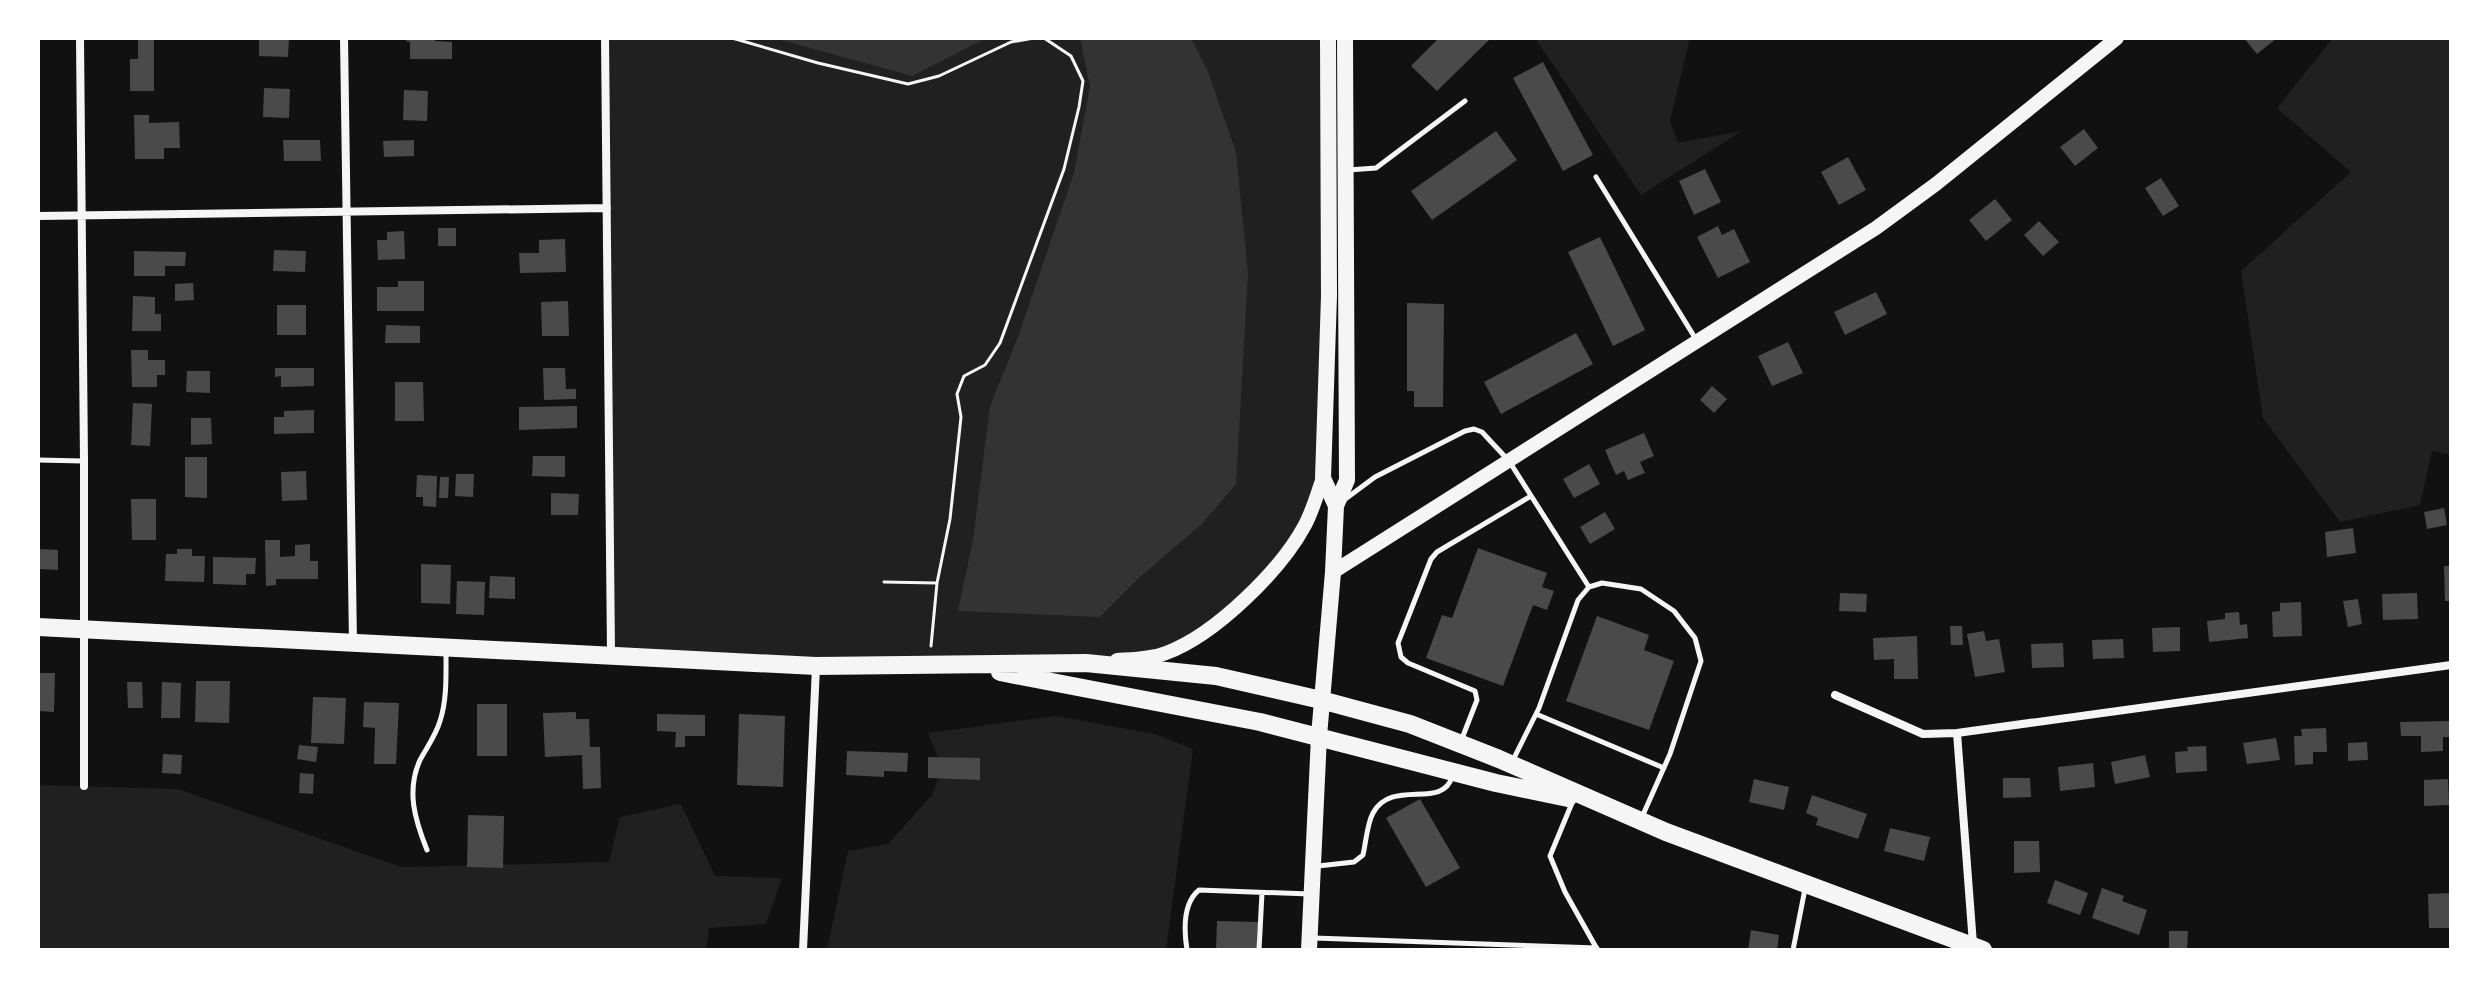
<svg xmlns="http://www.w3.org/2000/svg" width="2489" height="988" font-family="Figtree,sans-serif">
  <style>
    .green { fill: #202020 }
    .water { fill: #333 }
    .building { fill: #4a4a4a }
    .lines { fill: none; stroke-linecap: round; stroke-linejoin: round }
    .path { stroke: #f5f5f5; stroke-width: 3 }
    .service { stroke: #f5f5f5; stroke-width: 5 }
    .minor { stroke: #f5f5f5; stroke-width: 8 }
    .tertiary { stroke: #f5f5f5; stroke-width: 14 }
    .secondary { stroke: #f5f5f5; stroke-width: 16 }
    .trunk { stroke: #f5f5f5; stroke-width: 18 }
  </style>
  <rect width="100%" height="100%" fill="#111"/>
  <path class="green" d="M605,38H1328L1323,478L1292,546L1188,644L1086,663L611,655Z
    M1535,38H1690L1670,121L1678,143L1742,131L1641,195Z
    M2333,38H2451V455L2432,451L2420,505L2340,522L2263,418L2241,271L2351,172L2277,108Z
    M1056,716L1155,734L1193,749L1166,950H827L848,851L888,844L932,795L942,767L928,733Z
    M38,785L178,789L401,867L609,862L620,817L681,804L715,876L782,878L766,924L709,928L706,950H38Z"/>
  <path class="water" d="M774,38H987L912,76Z
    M1080,38H1191L1208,72L1236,152L1248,273L1236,484L1202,524L1141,576L1100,617L958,611L973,540L990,406L1019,334L1074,173L1090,86Z"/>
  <path class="building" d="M138,38H154V91H130V59H138Z
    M259,38H289L288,57L259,56Z
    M406,38H435V41L452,42V59H410V42L406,41Z
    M1439,38H1491L1437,91L1411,66Z
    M2244,38H2277L2257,54Z
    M1543,62L1593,155L1563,171L1513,78Z
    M264,88L290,89L289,118L263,117Z
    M404,90L428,91L427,121L403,120Z
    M134,115H149V123L179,122L180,148H164V159H135Z
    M2084,129L2098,148L2075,166L2060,147Z
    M1496,131L1517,160L1432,220L1411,191Z
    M283,140H320L321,161H284Z
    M414,140V156L384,157L383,141Z
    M1848,157L1866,190L1839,205L1821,172Z
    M1705,169L1721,202L1694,215L1679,181Z
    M2161,178L2179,206L2163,216L2145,188Z
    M1995,199L2012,220L1986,241L1969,220Z
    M2039,221L2059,242L2043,256L2024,235Z
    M1718,226L1722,235L1734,229L1750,262L1718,278L1697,237Z
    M438,228H456V246H438Z
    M404,231L405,259L378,260L377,240H387V232Z
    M1600,237L1645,330L1613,346L1568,252Z
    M565,239L566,272L520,273L519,253H539V240Z
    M274,250L306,251L305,272L273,271Z
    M134,251L186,252L185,266H165V276H134Z
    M398,281H424V311H377V287H398Z
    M193,283L194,300L175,301V284Z
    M1876,292L1887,314L1845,335L1834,312Z
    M133,296L155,297V314H161V331H132Z
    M568,301L569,336H542L541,302Z
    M1407,303L1444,304L1443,407H1414V391H1407Z
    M277,305H306V335H277Z
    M386,325L420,326V343H385Z
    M1576,333L1593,364L1501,414L1484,382Z
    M1788,342L1803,373L1772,386L1758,356Z
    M131,350H148V360H165V375H157V387H132Z
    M275,368H314V386L281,387V376L275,377Z
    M543,368H565L566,389H576V399L544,400Z
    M187,371H210V393L186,392Z
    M395,382H423L424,421H395Z
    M1712,386L1727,399L1714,413L1700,400Z
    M133,403L152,404L150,446L131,445Z
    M577,406V428L519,430V407Z
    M314,410V433L274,434V417H284V411Z
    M191,418H211L212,444L191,445Z
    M1644,433L1654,456L1640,462L1645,473L1628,480L1624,471L1616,475L1605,450Z
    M533,456H565V477L532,476Z
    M185,457H207V498L185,497Z
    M1589,464L1600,484L1574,498L1563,479Z
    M306,471L307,500L282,501L281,472Z
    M456,474H474L473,497L455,496Z
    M417,475L437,476L436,507L423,506V497H416Z
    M440,477H449L448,498H439Z
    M551,493L579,494L578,515H551Z
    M131,499H156V540H132Z
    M2444,508L2447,525L2427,529L2424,512Z
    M1605,512L1615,529L1590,544L1580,527Z
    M2353,528L2356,553L2327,557L2325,532Z
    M265,540H280V557L295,556V545L310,544V561H318V579H276V585L266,586Z
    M1478,548L1547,573L1542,587L1554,591L1547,610L1533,605L1503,686L1426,658L1442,615L1452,618Z
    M38,549L58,550V570L38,569Z
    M177,549H192V556H205L204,582L165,581L166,554H177Z
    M213,557L256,558L255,574H246V585L213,584Z
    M421,564L451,565L450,604L421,603Z
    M2444,566H2451V601H2445Z
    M490,576L515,577V599L489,598Z
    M457,581L485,582L484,615L456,614Z
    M1840,593L1867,594L1866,612L1839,611Z
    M2417,593L2418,619L2383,620L2382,594Z
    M2358,599L2362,624L2348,627L2343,601Z
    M2301,602L2302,636L2273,637L2272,612L2280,611V603Z
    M2239,612L2240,625L2247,624L2248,638L2209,642L2207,621L2225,619V613Z
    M1597,616L1649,635L1644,650L1674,661L1649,730L1566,701Z
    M1950,626H1962L1963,645H1951Z
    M2180,627V651L2153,652L2152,628Z
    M1984,631L1986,641L1999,639L2005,672L1975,677L1967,634Z
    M1917,636L1918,679H1894V659L1874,660L1873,638Z
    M2123,639L2124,658L2093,659L2092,640Z
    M2063,643L2064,667L2032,668L2031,644Z
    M38,673H55L54,712L38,711Z
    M196,681H230L229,723L195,722Z
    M127,682H142L143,708H128Z
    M162,682L181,683L180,718H161Z
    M313,697L346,698L344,744L311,743Z
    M364,702L399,703L396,764H374L375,728L363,727Z
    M477,704H507V756H477Z
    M576,712V719H589L590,747H600L601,788L583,789L582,755L545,757L543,713Z
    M657,714L705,715V736H685V747H675L676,732L657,731Z
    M739,714L785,716L783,787L737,785Z
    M2451,721V737H2443V751L2421,752V736H2401L2400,722Z
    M2326,728L2327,752H2313V764L2295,765L2294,736H2302L2301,729Z
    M2276,738L2280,760L2247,764L2243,743Z
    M2367,742L2368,760L2348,761V743Z
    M299,745L318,747L316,762L297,759Z
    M2206,746L2207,771L2176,773L2175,752L2188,751L2187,747Z
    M847,751L908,753L907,772L884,771V777L846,775Z
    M163,754L182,755L181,774L162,773Z
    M2145,755L2150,777L2115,784L2111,762Z
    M928,757L980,758V780L928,778Z
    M2093,763L2095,787L2060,791L2058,767Z
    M300,773L314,774L313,794L299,793Z
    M2003,778H2030L2031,797L2003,798Z
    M1754,779L1789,787L1784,810L1749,802Z
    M2448,779L2449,805L2424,806V780Z
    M1812,795L1867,814L1858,839L1816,825L1818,818L1806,813Z
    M1420,799L1460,868L1426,887L1386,818Z
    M468,815L504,816L503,868L467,867Z
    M1890,828L1930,837L1924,861L1884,851Z
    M2014,841H2039L2040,872L2014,873Z
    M2055,880L2088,893L2080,915L2047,903Z
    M2102,888L2124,896L2122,901L2147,910L2139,935L2092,918Z
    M2451,893V928H2429L2428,894Z
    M1217,921L1258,922L1257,950H1216Z
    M1751,930L1779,935L1777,950H1748Z
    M2169,931H2188L2187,950H2169Z"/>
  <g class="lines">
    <path class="path" d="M732,38L818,63L908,84L939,76L1011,42L1034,38
      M884,582L936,583
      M931,646L937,583L950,519L961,417L957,394L964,376L985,365L1000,343L1064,169L1079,107L1083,81L1071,56L1044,38"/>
    <path class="service" d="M1348,170L1376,168L1465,101
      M1596,177L1697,341
      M38,460L83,461
      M1344,500L1375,477L1465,431L1474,429L1482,432L1509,461L1589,587
      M1536,714L1664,768
      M1461,741L1477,700L1475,691L1408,663L1401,657L1398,643L1431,559L1437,552L1531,496
      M1512,762L1539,708L1578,600L1589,587L1602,583L1641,589L1674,611L1695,638L1701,661L1670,754L1642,817
      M1572,803L1550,856L1565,892L1597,949
      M427,850C415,820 406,791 420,760C427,747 436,735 440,721C447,700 446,675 446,653
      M1318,866L1354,862L1363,855C1366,842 1367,824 1373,813C1392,778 1442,810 1452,777
      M1314,938L1597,948
      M1187,950C1184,931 1183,903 1199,890L1310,894
      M1259,950L1262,893
      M1793,950L1805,889"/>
    <path class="minor" d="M80,38L84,461V786
      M344,38L353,643
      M605,38L611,654
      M38,216L607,208
      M1835,695L1923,734L1957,733L2451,665
      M1957,733L1973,944
      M803,950L816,667"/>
    <path class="tertiary" d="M1333,572L1876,228L1936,184L2117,38
      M1117,660C1133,659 1151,659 1166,653C1215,635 1281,570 1305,525C1313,510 1317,494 1323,478"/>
    <path class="secondary" d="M1328,38L1329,296L1323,478L1336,506
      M1309,950L1319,736L1333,572L1336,506L1347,480L1345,38"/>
    <path class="trunk" d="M38,627L816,666L1086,663L1216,676L1321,700L1410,724L1499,759L1666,832L1983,950
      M1000,672L1260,722L1496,783L1568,798"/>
  </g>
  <rect width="2489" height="988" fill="none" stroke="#ffffff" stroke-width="80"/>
</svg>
